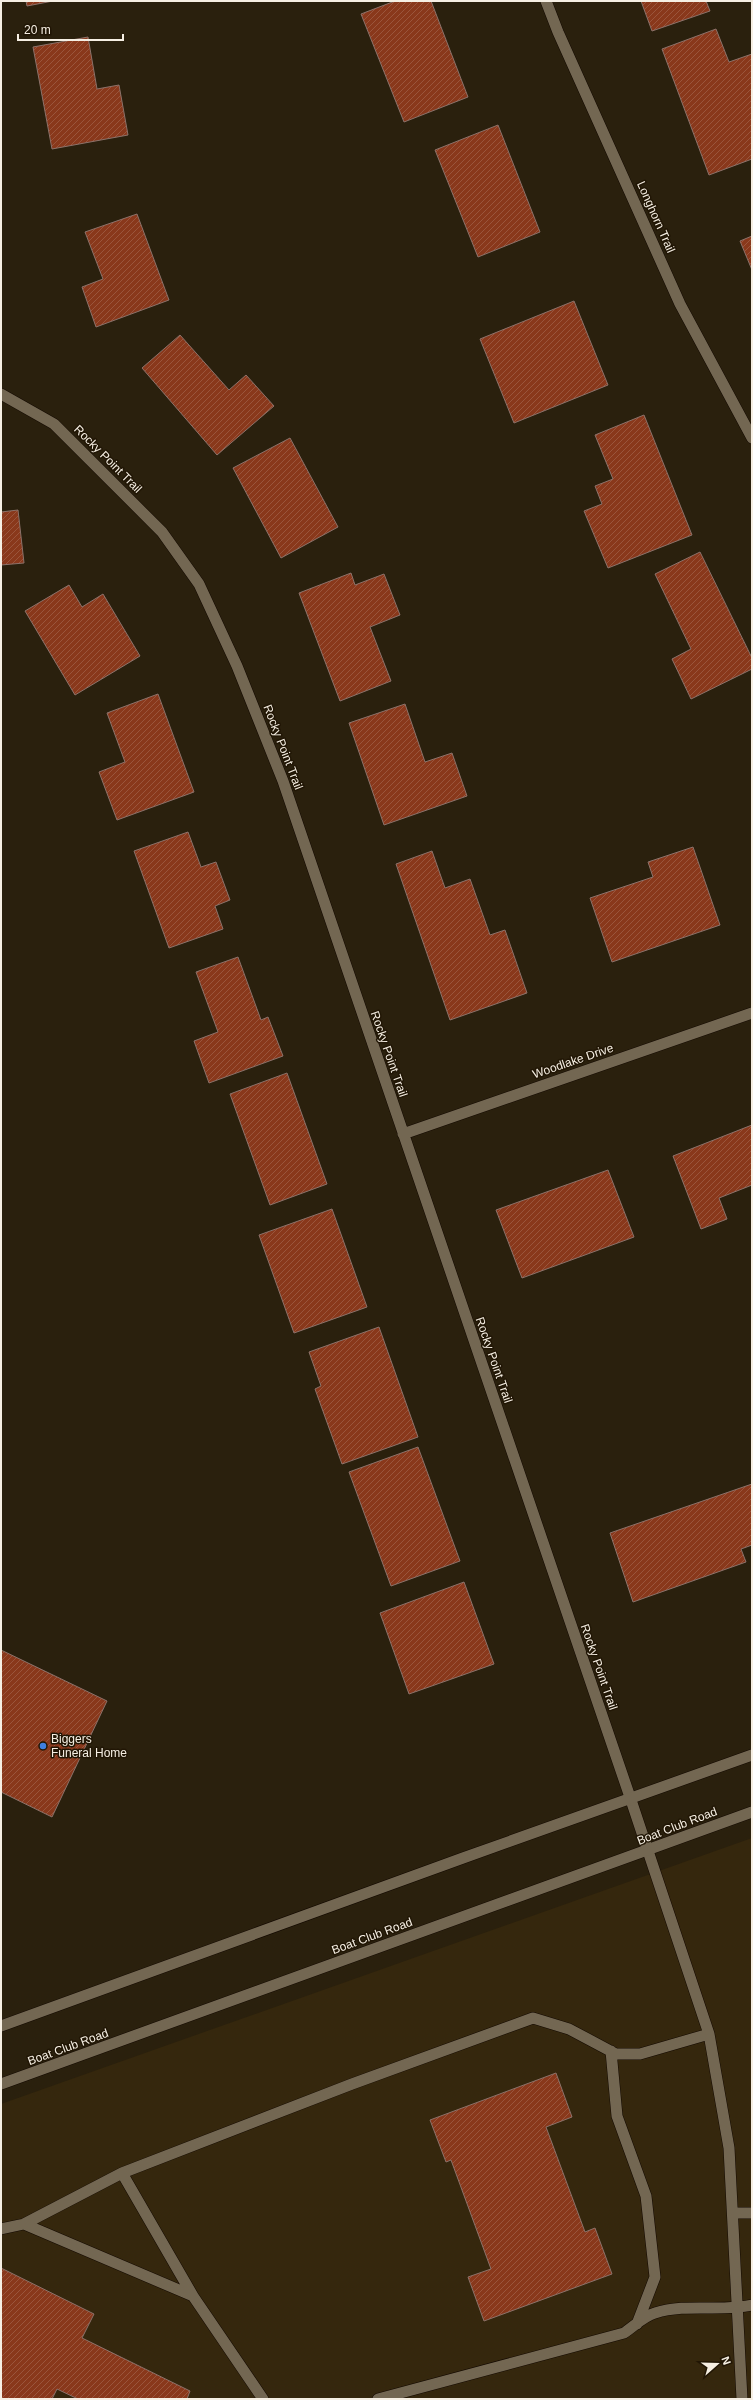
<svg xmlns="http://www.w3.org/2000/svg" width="753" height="2400" font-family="Helvetica,sans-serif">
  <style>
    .built { fill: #35270d }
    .building { fill: url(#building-hatch); stroke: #8c726a }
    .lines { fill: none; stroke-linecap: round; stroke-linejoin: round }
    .service-casing { stroke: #130900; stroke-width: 12 }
    .minor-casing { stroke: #130900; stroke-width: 12 }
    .secondary-casing { stroke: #130900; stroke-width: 12 }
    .service { stroke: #736752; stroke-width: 11 }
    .minor { stroke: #736752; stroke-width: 11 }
    .secondary { stroke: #736752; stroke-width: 11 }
    .shop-dot { fill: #3f7fe0; stroke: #211605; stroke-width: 1.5 }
    .labels { text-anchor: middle; stroke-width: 3; stroke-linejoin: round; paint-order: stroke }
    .street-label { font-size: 12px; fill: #f6efe3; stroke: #211605 }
    .poi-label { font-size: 12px; fill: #f6efe3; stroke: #211605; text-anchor: start }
  </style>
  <defs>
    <pattern id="building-hatch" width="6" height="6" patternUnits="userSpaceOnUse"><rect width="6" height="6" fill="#89381b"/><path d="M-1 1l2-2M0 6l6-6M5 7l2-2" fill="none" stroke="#9a553c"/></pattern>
  </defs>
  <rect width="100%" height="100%" fill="#2a200d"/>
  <path class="built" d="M752,1838V2399H1V2104Z"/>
  <path class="building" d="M26,1H53L27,6Z
    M395,1H431L468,97L404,122L361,14Z
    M641,1H706L710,11L652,31Z
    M716,29L729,62L752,54V159L709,175L662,49Z
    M88,37L97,89L119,85L128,135L52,149L33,47Z
    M498,125L540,232L478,257L435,150Z
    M137,214L169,300L96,327L82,287L103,279L85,232Z
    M752,236V270L740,241Z
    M574,301L608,385L514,423L480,339Z
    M180,335L229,390L246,375L274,406L217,455L142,368Z
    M644,415L692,535L608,568L584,511L602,504L595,486L613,479L595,435Z
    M290,438L338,527L281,558L233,468Z
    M18,510L24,563L1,565V512Z
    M700,552L752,658V669L691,699L672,659L691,649L655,574Z
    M351,573L355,585L384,574L400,615L370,627L391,681L340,701L299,593Z
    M69,585L82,607L103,594L140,656L75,695L25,611Z
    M158,694L194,792L117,820L99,772L125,762L107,713Z
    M405,704L425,762L452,753L467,796L384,825L349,723Z
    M188,832L201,867L216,862L230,900L215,906L223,929L169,948L134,851Z
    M693,847L720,925L612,962L590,898L653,877L648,862Z
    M432,851L445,888L470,879L490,935L505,930L527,993L450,1020L396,864Z
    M238,957L261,1020L268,1017L283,1056L209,1083L194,1041L218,1032L196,972Z
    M287,1073L327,1184L270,1205L230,1094Z
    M752,1125V1185L719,1198L727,1219L701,1229L673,1156Z
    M608,1170L634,1237L522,1278L496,1210Z
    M332,1209L367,1307L294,1333L259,1235Z
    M379,1327L418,1437L342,1464L315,1389L321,1386L309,1352Z
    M418,1447L460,1561L391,1586L349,1472Z
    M752,1484V1545L741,1549L746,1562L633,1602L610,1533Z
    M464,1582L494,1664L409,1694L380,1613Z
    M1,1650L107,1701L52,1817L1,1792Z
    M556,2073L572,2117L546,2127L585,2232L595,2228L612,2274L484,2321L468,2277L491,2269L451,2160L446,2162L430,2120Z
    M1,2268L94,2314L82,2338L190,2391L187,2399H78L57,2389L52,2399H1Z"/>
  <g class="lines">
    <defs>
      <path id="service" d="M631,1800L709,2034L729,2148L742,2399
        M611,2051L617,2116L646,2196L655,2277L637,2324
        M122,2173L352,2084L533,2018L569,2029L616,2054H640L709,2034
        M733,2213H752
        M24,2224L122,2173L193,2296
        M1,2229L24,2224L193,2296L263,2399
        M378,2399L624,2333C633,2327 644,2316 655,2313C687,2303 720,2312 752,2305"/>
      <path id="minor" d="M546,1L558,32L680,304L752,438
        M1,394L54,424L162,532L199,584L237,666L283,781L631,1800
        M403,1134L752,1013"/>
      <path id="secondary" d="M1,2026L463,1858L752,1755
        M1,2084L752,1812"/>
    </defs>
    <use href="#service" class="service-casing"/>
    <use href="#minor" class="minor-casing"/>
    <use href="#secondary" class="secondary-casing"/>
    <use href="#service" class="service"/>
    <use href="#minor" class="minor"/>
    <use href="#secondary" class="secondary"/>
  </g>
  <circle class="shop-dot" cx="43" cy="1746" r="4"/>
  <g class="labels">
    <g class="street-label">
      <text transform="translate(656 217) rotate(66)" y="4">Longhorn Trail</text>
      <text transform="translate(108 459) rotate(45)" y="4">Rocky Point Trail</text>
      <text transform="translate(283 747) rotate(69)" y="4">Rocky Point Trail</text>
      <text transform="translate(389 1054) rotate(71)" y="4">Rocky Point Trail</text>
      <text transform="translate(573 1061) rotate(-19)" y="4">Woodlake Drive</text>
      <text transform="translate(494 1360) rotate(71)" y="4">Rocky Point Trail</text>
      <text transform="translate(599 1667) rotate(71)" y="4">Rocky Point Trail</text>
      <text transform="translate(677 1826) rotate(-21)" y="4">Boat Club Road</text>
      <text transform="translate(372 1936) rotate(-20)" y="4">Boat Club Road</text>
      <text transform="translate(68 2047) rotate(-20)" y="4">Boat Club Road</text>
    </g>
    <g class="poi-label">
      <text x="51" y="1743">Biggers<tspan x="51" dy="14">Funeral Home</tspan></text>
    </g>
  </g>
  <rect width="753" height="2400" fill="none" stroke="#f6efe3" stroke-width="4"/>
  <g transform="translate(717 2364) rotate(70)" stroke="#211605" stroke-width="3" paint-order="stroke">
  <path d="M0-3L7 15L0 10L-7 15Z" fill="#f6efe3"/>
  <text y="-6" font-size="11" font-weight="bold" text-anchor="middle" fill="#f6efe3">N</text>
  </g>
  <path d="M18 34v6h105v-6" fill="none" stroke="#f6efe3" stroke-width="2"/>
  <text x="24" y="34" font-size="12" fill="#f6efe3" stroke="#211605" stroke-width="3" paint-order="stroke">20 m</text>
</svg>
